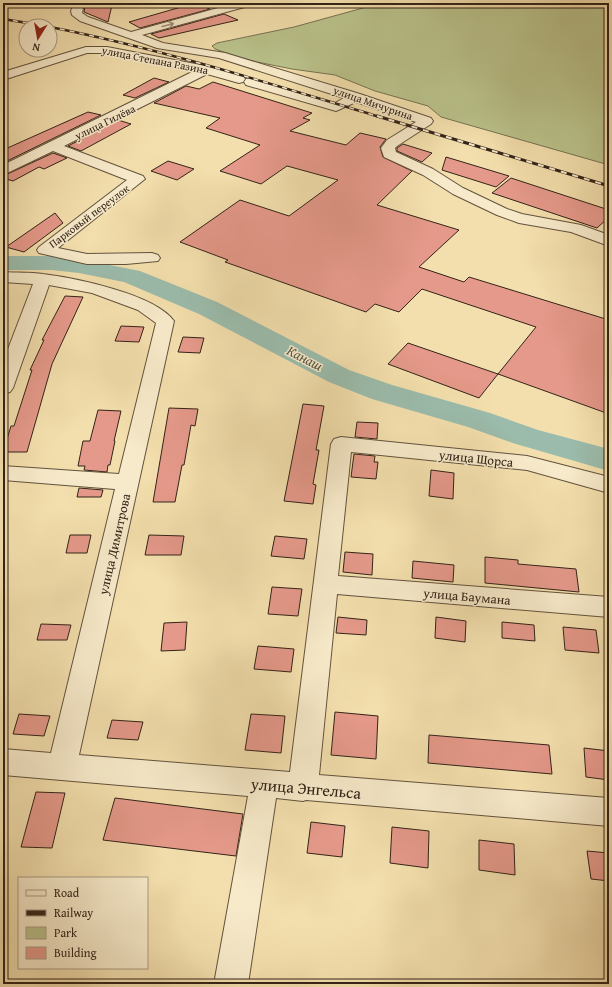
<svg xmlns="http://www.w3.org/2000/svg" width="612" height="987" font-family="'Gentium Book Plus',serif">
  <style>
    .green { fill: #bac28b; stroke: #767252 }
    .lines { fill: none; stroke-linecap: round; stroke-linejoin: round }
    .river { fill: #9bbcac; fill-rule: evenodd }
    .building { fill: #e5998a; stroke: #332318 }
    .minor-casing { stroke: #63523d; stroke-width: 2 }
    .minor { fill: #f7eaca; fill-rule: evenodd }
    .rail-far1-casing { stroke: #332318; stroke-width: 2.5 }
    .rail-casing { stroke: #332318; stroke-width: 3 }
    .rail-far1 { stroke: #f7eaca; stroke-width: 1.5; stroke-dasharray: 5; stroke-linecap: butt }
    .rail { stroke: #f7eaca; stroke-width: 2; stroke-dasharray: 6; stroke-linecap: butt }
    .oneway { stroke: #9f907a }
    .labels { text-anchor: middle; stroke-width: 3; stroke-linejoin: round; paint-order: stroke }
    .far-street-label { font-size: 11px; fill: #332318; stroke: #f7eaca }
    .street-label { font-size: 13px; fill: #332318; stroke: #f7eaca }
    .water-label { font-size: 14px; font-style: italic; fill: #525144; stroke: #f7eaca }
    .near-street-label { font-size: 16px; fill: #332318; stroke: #f7eaca }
  </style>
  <rect width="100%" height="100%" fill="#f3dfad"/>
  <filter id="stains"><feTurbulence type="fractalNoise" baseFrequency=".005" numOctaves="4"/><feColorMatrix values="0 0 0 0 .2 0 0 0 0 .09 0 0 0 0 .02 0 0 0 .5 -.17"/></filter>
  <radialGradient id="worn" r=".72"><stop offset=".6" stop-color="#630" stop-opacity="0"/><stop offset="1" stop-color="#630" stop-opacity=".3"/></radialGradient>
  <path class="green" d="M381,3H609V165L441,117L428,106L375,91L335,75L292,69L247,60L215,49L212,46L217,43L294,27Z"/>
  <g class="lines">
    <path class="river" d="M3,256H52L79,259L140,271L217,302L349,370L392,385L490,413L538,430L609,449V471L516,444L468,427L372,399L329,382L199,314L124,282L79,273L52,270H3Z"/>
  </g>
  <path class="building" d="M195,3L210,9L140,28L129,22Z
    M112,5L108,22L84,12L85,6Z
    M224,14L238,20L159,38L151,34Z
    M154,78L169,82L135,98L123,95Z
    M213,82L312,113L303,118L310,120L290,131L346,145L360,133L386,139L380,147L383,157L412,171L377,205L459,230L419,267L464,282L469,277L609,320V414L498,374L536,327L422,289L399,312L375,304L366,312L225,262L228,260L180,242L240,200L289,216L338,180L287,166L261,184L220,171L260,145L206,128L220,118L154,103L186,86L199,89Z
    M88,112L101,115L3,163V150Z
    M118,120L131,124L81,151L68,146Z
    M403,144L432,153L422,162L397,151V148Z
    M53,153L67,158L44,169L39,167L13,181L3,178V176Z
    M446,157L509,176L496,187L442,170Z
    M168,161L194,169L177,180L151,171Z
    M511,178L609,210V217L597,228L492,193Z
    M55,213L63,223L24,252L6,247Z
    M65,296L83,297L52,364L27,452H3L11,426H14L32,370H30L44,340H42Z
    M121,326L144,327L139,342L115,341Z
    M183,337L204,338L200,353L178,352Z
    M408,343L498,374L479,398L388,364Z
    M303,404L324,406L316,450H319L313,484L316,485L313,504L284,501Z
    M169,408L198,409L195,426L191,425L184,465H182L175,502H153Z
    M98,410L121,411L114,441H115L110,465H108L107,472L84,470L85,466H78L83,441H90Z
    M357,422L378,423L377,439L355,437Z
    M354,454L375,456L374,462H378L376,479L351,477Z
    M431,470L454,473L453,499L429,496Z
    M79,488L103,490L101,497H77Z
    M70,535H91L87,553H66Z
    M149,535L184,536L181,555H145Z
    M275,536L307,539L304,559L271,556Z
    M345,552L373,554L372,575L343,572Z
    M485,557L518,560V564L576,569L579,592L485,583Z
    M413,561L454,565L453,582L412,578Z
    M272,587L302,589L298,616L268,614Z
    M338,617L367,620L366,635L336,633Z
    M436,617L466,621L465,642L435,638Z
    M187,622L185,650L161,651L164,623Z
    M502,622L534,625L535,641L502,638Z
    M41,624L71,625L67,640H37Z
    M563,627L596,630L599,653L565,650Z
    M258,646L294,649L291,672L254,669Z
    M335,712L378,716L376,759L331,755Z
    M19,714L50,716L44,736L13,734Z
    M251,714L285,716L281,753L245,750Z
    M112,720L143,722L138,740L107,738Z
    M429,735L549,745L552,774L428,763Z
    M584,748L609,751V780L586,777Z
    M36,792L65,793L52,848L21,847Z
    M115,798L243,814L236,856L103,840Z
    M311,822L345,826L342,857L307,853Z
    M392,827L429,831L428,868L390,863Z
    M479,840L514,844L515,875L479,870Z
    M587,851L609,853V881L591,879Z"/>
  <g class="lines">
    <defs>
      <path id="minor" d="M74,3H84L82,13L88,17L131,32L236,3H253L252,5L142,35L163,43L225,53L360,94L431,118L433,121L431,124L397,146L395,148L396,152L433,169L463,188L507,209L522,214L581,225L609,235V246L571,232L519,223L497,215L453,194L423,175L384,157L381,148L387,140L416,122L356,102L336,111L246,85L244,82L246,79L250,78L335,103L344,98L219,58L157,48L80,21L72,15L71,11Z
        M86,47H107L206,66L243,76L245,79L243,82L239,83L207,74L64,146L143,176L145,179L58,248L87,254L152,253L158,255L160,258L158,261L126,264H87L39,253L37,250L39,247L127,180L53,151L3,175V165L194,71L107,53H87L3,80V72Z
        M3,272C16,273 30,272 43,274C75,278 155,294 174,321L79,755L290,772L331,444L334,439L341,437L527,456L609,477V493L527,470L351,452L338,576L609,597V617L337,594L319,775L609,798V826L306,800L303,801L276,798L248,984H214L248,796L3,775V749L51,753L115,489L3,480V466L119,474L156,323L138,310L92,293L49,285L13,388L10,392L3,394V362L33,284L3,282Z"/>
    </defs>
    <use href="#minor" class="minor-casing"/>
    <use href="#minor" class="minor"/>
    <defs>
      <path id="rail-far1" d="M3,19L46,26
        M50,27C162,49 271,84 380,117"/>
      <path id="rail" d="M377,116L609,186"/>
    </defs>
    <use href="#rail-far1" class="rail-far1-casing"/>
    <use href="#rail" class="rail-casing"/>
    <use href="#rail-far1" class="rail-far1"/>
    <use href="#rail" class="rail"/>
  </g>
  <defs><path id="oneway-shaft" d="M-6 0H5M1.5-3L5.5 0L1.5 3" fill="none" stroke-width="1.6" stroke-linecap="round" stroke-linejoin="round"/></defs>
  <use class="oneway" href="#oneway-shaft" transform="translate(168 25) rotate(-15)"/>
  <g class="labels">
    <g class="far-street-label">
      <text transform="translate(155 60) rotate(11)" y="4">улица Степана Разина</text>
      <text transform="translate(373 103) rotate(19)" y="4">улица Мичурина</text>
      <text transform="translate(105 122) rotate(-26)" y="4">улица Гилёва</text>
      <text transform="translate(89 216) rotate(-37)" y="4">Парковый переулок</text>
    </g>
    <g class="street-label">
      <text transform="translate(476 458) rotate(6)" y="5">улица Щорса</text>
      <text transform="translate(114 544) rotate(-77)" y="5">улица Димитрова</text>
      <text transform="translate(467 596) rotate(5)" y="5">улица Баумана</text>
    </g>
    <g class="water-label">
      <text transform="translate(305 358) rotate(27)" y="5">Канаш</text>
    </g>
    <g class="near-street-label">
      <text transform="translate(306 788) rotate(5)" y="6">улица Энгельса</text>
    </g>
  </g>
  <rect width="612" height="987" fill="none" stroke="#f3dfad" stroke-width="16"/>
  <rect x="4" y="4" width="604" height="979" fill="none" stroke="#332318" stroke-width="2"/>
  <rect x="8" y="8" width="596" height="971" fill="none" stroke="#332318"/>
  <rect x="18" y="877" width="130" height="92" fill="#f7eaca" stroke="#a99a83"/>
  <rect x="26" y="890" width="20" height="6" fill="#f7eaca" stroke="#a99a83"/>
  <text x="54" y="897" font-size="12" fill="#332318">Road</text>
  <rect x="26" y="910" width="20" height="6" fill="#332318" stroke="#a99a83"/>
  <text x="54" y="917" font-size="12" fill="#332318">Railway</text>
  <rect x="26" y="927" width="20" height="12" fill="#bac28b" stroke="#a99a83"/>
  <text x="54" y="937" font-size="12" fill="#332318">Park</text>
  <rect x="26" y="947" width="20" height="12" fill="#e5998a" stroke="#a99a83"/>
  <text x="54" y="957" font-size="12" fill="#332318">Building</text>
  <g transform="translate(38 38) rotate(191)"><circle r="19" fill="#f7eaca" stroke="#a99a83"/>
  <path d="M0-3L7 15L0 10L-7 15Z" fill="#8f2418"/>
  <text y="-6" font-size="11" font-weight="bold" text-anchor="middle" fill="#332318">N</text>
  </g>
  <rect width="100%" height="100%" filter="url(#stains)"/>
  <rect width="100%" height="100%" fill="url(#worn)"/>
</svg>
